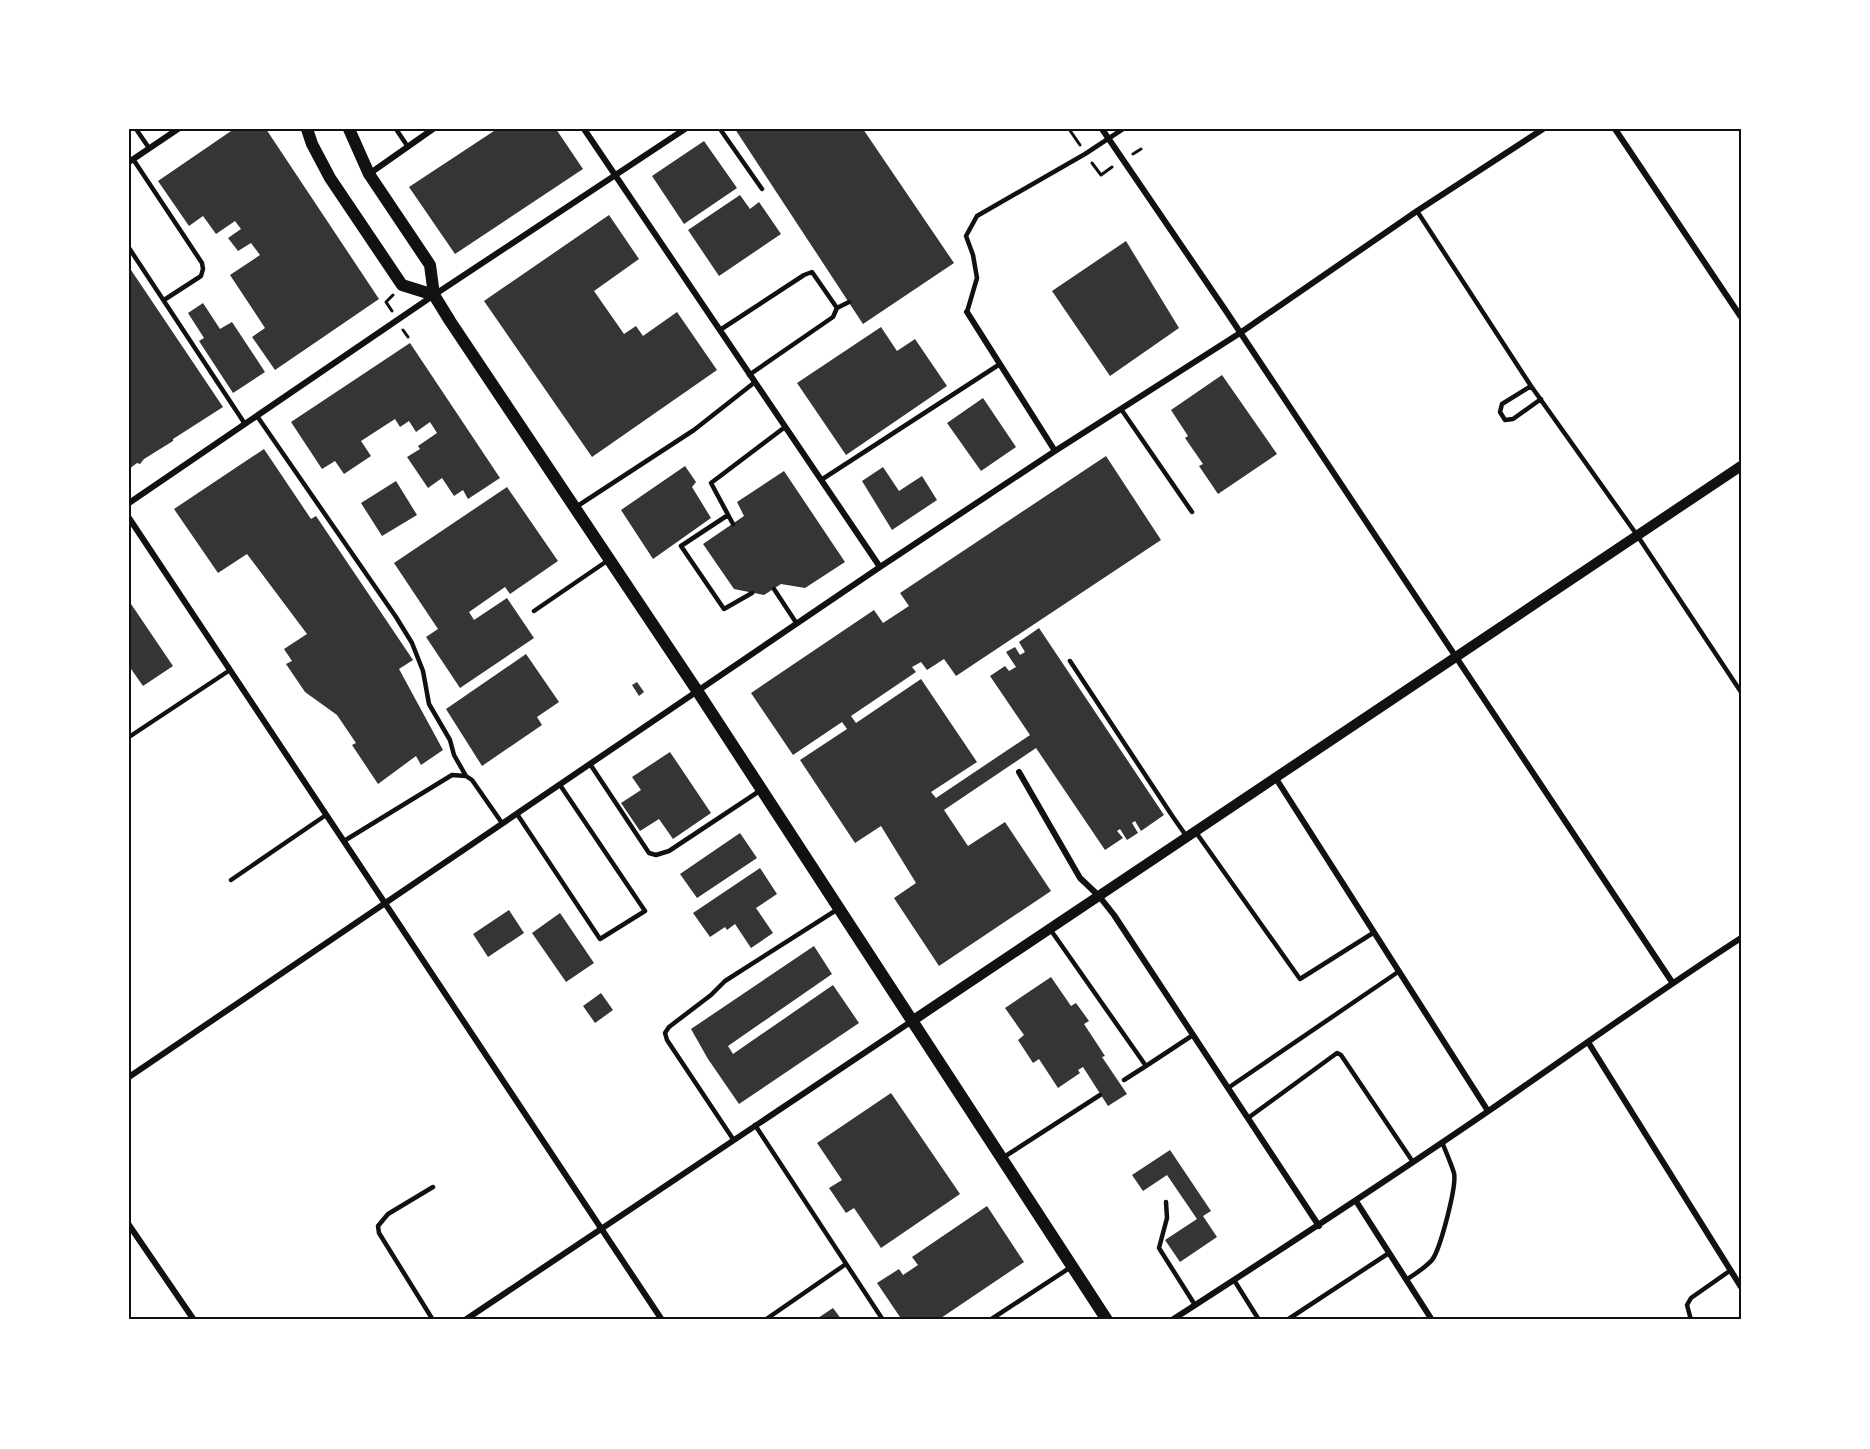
<svg xmlns="http://www.w3.org/2000/svg" width="1870" height="1449" font-family="'Work Sans',sans-serif">
  <style>
    .building { fill: #353535 }
    .lines { fill: none; stroke-linecap: round; stroke-linejoin: round }
    .path { stroke: #111; stroke-width: 3 }
    .service { stroke: #111; stroke-width: 4.5 }
    .minor { stroke: #111; stroke-width: 6 }
    .tertiary { stroke: #111; stroke-width: 10 }
    .secondary { stroke: #111; stroke-width: 12 }
    .neatline { fill: none; stroke: #111; stroke-width: 2 }
  </style>
  <rect width="100%" height="100%" fill="#fff"/>
  <path class="building" d="M234,129H266L379,299L275,370L252,337L265,328L230,275L260,255L251,243L238,251L228,238L241,229L235,221L216,234L203,216L189,226L158,181Z
    M497,129H556L583,169L455,254L409,187Z
    M735,129H863L954,263L863,324Z
    M704,141L737,188L684,224L652,176Z
    M740,195L750,209L759,202L781,234L719,276L688,230Z
    M609,215L639,259L594,291L624,334L636,326L643,336L677,312L717,370L592,457L484,301Z
    M1126,241L1179,328L1110,376L1052,291Z
    M129,267L223,407L173,439V441L144,459L140,464L137,463L129,469Z
    M203,303L220,329L232,322L265,372L233,393L199,341L204,338L188,313Z
    M881,327L897,351L915,339L947,386L846,455L797,383Z
    M410,343L500,478L468,499L463,490L454,496L442,478L428,488L407,457L420,449L418,446L437,433L430,422L416,432L409,421L400,427L395,419L361,441L371,456L344,474L335,461L322,469L291,422Z
    M1222,375L1277,454L1218,494L1199,466L1203,464L1185,438L1188,436L1171,410Z
    M983,398L1016,447L981,471L947,423Z
    M264,449L311,519L316,516L413,660L399,669L443,750L421,765L416,756L378,784L352,745L356,743L337,715L305,692L286,664L292,661L284,649L307,634L247,554L218,573L174,509Z
    M1106,456L1161,540L956,676L944,659L927,670L921,662L912,667L916,672L851,716L856,723L921,679L977,762L931,792L936,798L1030,735L990,676L1005,666L1009,671L1016,667L1006,652L1015,647L1020,655L1025,652L1019,642L1039,628L1164,815L1141,831L1135,821L1132,823L1138,833L1127,840L1120,829L1117,831L1123,838L1105,850L1036,748L944,810L968,846L1005,822L1051,891L939,966L894,898L916,883L881,826L855,843L800,760L847,729L842,722L793,755L751,693L874,610L883,623L909,606L900,593Z
    M685,466L696,482L692,487L711,518L653,559L621,510Z
    M883,467L899,491L922,476L937,500L892,530L862,481Z
    M784,471L845,562L805,588L781,584L764,595L734,589L703,544L744,516L737,502Z
    M396,481L417,515L382,536L361,503Z
    M507,487L558,561L510,594L505,587L469,612L474,620L507,598L534,638L460,688L426,637L438,629L394,563Z
    M129,601L173,666L143,686L129,666Z
    M526,654L559,702L537,717L542,725L482,766L446,709Z
    M637,682L644,692L639,696L632,685Z
    M670,752L711,813L673,839L659,819L640,831L621,803L641,790L632,777Z
    M740,833L757,858L697,898L680,874Z
    M760,868L777,894L756,908L773,933L751,948L735,924L727,930L725,927L710,937L693,913Z
    M509,910L524,933L488,957L473,934Z
    M560,913L594,963L566,982L532,933Z
    M814,946L832,974L728,1046L733,1054L833,985L859,1023L739,1104L708,1059L691,1029Z
    M1051,977L1071,1006L1076,1003L1089,1021L1084,1024L1105,1056L1102,1057L1127,1094L1108,1106L1083,1067L1078,1070L1080,1073L1058,1088L1039,1059L1033,1063L1018,1040L1024,1035L1005,1008Z
    M601,993L613,1010L595,1023L583,1006Z
    M891,1093L960,1194L881,1248L854,1208L846,1213L829,1188L842,1180L817,1143Z
    M1170,1150L1211,1211L1203,1216L1217,1237L1180,1262L1165,1240L1197,1219L1167,1175L1143,1191L1132,1175Z
    M987,1206L1024,1262L938,1320H902L877,1283L899,1269L903,1275L918,1265L912,1257Z
    M833,1308L842,1320H815Z"/>
  <g class="lines">
    <path class="path" d="M1069,129L1080,145
      M1133,154L1141,149
      M1092,163L1101,175L1112,167
      M392,311L386,302L393,295
      M403,330L408,337"/>
    <path class="service" d="M136,129L149,148
      M396,129L408,147
      M720,129L762,189
      M133,159L202,263L203,269L201,276L164,300
      M1417,211L1531,386L1637,535L1741,692
      M129,248L245,424
      M837,308L849,302
      M967,312L977,278L973,255L966,236L977,216L1085,154L1123,129
      M720,330L804,275L812,272L837,308L833,317L749,375
      M1531,386L1502,404L1500,412L1505,420L1513,419L1541,399
      M1121,409L1192,512
      M257,416L396,617L412,643L423,671L429,704L450,740L454,755L466,776
      M821,480L1000,364
      M576,507L694,430L755,382
      M728,515L681,546L724,609L752,593
      M733,524L711,483L785,427
      M774,589L797,624
      M534,611L607,561
      M1070,661L1173,817L1187,837
      M129,737L230,670
      M590,764L649,853L656,855L669,851L761,790
      M517,814L600,939L645,911L560,785
      M1195,831L1300,979L1373,933
      M344,841L452,775L466,776L472,780L502,823
      M231,880L326,815
      M1050,929L1146,1066L1193,1035
      M1124,1080L1146,1066
      M1228,1088L1398,972
      M1248,1118L1337,1053L1341,1055L1413,1162
      M755,1125L883,1320
      M733,1139L667,1040L665,1033L669,1027L711,995L725,981L838,909
      M1004,1157L1100,1095
      M1166,1202L1167,1218L1159,1248L1195,1305
      M1234,1280L1259,1320
      M1406,1280C1415,1274 1425,1268 1432,1260C1440,1250 1457,1186 1454,1173C1451,1163 1446,1152 1442,1142
      M433,1320L379,1233L378,1226L388,1214L433,1187
      M765,1320L846,1264
      M990,1320L1071,1267
      M1287,1320L1389,1253
      M1691,1320L1687,1305L1691,1298L1731,1270"/>
    <path class="minor" d="M584,129L880,567
      M1102,129L1226,311L1672,982
      M1615,129L1741,317
      M129,162L178,129
      M369,174L433,129
      M967,312L1055,451
      M129,503L434,295L685,129
      M129,518L662,1320
      M1019,772L1080,878L1099,896L1114,915L1319,1226
      M1275,777L1488,1111
      M1588,1042L1741,1287
      M129,1077L880,567L1055,451L1240,333L1417,211L1543,129
      M1356,1201L1432,1320
      M129,1225L194,1320
      M465,1320L912,1021
      M1172,1320C1279,1251 1385,1182 1490,1110C1574,1052 1656,993 1741,938"/>
    <path class="tertiary" d="M912,1021L1741,466"/>
    <path class="secondary" d="M307,129L312,144L330,178L402,285L434,295
      M349,129L369,174L430,265L434,295L450,321L698,692L1107,1320"/>
  </g>
  <rect width="1870" height="1449" fill="none" stroke="#ffffff" stroke-width="261"/>
  <rect x="130" y="130" width="1610" height="1188" class="neatline"/>
</svg>
